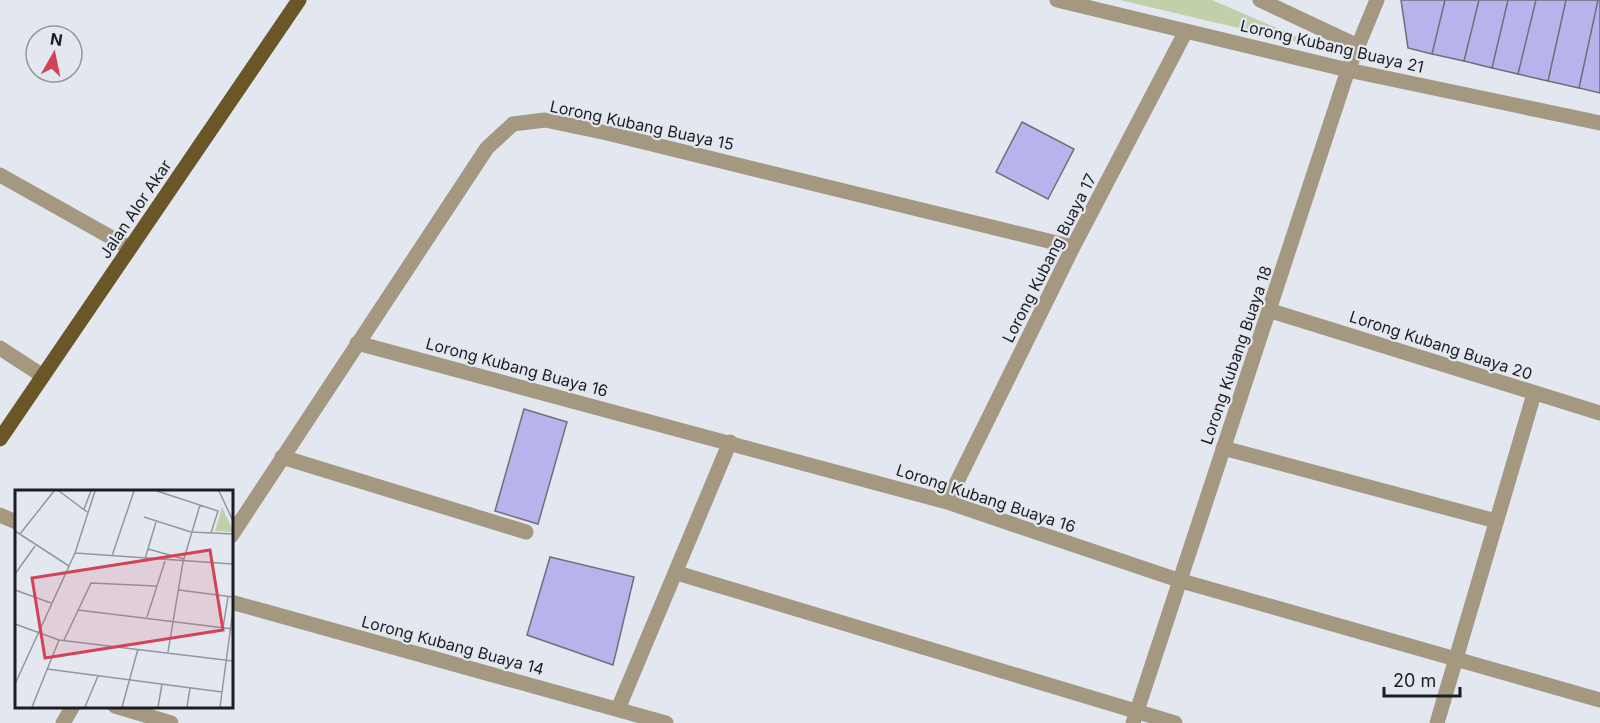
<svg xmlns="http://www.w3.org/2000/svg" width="1600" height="723" font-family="Inter,sans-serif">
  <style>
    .green { fill: #c0d1a9 }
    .building { fill: #b8b3ec; stroke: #706f77; stroke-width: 1.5 }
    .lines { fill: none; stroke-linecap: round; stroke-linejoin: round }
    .minor { stroke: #a49880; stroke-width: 15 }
    .major { stroke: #6b5628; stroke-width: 15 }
    .labels { text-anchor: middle; stroke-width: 4.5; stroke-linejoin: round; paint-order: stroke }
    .street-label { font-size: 16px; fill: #1c1d20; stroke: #e3e8f0 }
    .inset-road { fill: none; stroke: #93979d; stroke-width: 1.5 }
    .view { fill: #d34356; fill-opacity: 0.15; stroke: #d34356; stroke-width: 3 }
    .inset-edge { fill: none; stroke: #1c1d20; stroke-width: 3 }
  </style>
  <rect width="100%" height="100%" fill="#e3e8f0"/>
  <path class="green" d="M1120,0H1212L1323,48Z"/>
  <path class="building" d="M1401,0H1445L1432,54L1408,48Z
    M1445,0H1479L1464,61L1432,54Z
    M1479,0H1508L1492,68L1464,61Z
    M1508,0H1536L1518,74L1492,68Z
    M1536,0H1566L1548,81L1518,74Z
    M1566,0H1598L1579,88L1548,81Z
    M1598,0H1600V93L1579,88Z
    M1022,122L1074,149L1048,199L996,172Z
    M524,409L567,422L538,524L495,511Z
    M550,557L634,577L613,665L527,635Z"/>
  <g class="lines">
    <path class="minor" d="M1057,0L1348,70L1600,123
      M1260,0L1358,46
      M0,175L130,248
      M1271,311L1600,413
      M357,343L947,502L1178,580L1600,700
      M0,348L43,376
      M1223,448L1496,521
      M282,457L526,532
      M947,502L1073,247L1186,31
      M0,515L16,522
      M231,536L487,148L513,124L545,120L607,133L1073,247
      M677,573L1175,723
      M231,602L666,723
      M115,706L171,723
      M618,709L730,442
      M63,723L73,706
      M1133,723L1348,70L1377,0
      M1437,723L1534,394"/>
    <path class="major" d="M0,439L299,0"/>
  </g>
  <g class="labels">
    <g class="street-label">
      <text transform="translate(1332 46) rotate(13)" y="6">Lorong Kubang Buaya 21</text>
      <text transform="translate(642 125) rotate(12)" y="6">Lorong Kubang Buaya 15</text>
      <text transform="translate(135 209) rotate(-56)" y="6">Jalan Alor Akar</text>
      <text transform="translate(1049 258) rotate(-63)" y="6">Lorong Kubang Buaya 17</text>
      <text transform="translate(1441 345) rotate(18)" y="6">Lorong Kubang Buaya 20</text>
      <text transform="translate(1236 355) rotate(-71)" y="6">Lorong Kubang Buaya 18</text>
      <text transform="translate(517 367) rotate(15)" y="6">Lorong Kubang Buaya 16</text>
      <text transform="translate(986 498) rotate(18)" y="6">Lorong Kubang Buaya 16</text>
      <text transform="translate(453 645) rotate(15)" y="6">Lorong Kubang Buaya 14</text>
    </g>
  </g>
  <g transform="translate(15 490)">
    <rect width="218" height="218" fill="#e3e8f0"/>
    <path d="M207,17L217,38V42L200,41Z" fill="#c0d1a9"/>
    <path class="inset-road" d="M44,1L72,22M142,1L203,21L196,43M204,1L218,31M69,19L76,1M129,27L176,42L218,44M0,41L54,76M5,44L39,1M133,59L169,69M60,63L218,74M97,66L119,1M130,69L141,32M0,84L20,56M0,100L36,113M164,100L218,107M63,120L218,139M132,127L150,71M0,134L44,150L218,171M208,138L213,107M49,150L76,93L141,96M153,162L168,72L185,15M32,179L207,202M0,194L60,63L80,1M17,217L44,150M70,217L83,186M107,217L123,159M143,217L147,194M172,217L175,198M205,217L218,120"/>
    <path class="view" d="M195,60L208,140L30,168L17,88Z"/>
    <rect width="218" height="218" class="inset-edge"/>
  </g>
  <g transform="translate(54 54) rotate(9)"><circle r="28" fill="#e3e8f0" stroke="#93979d" stroke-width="1.5"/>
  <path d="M0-4.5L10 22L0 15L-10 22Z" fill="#d34356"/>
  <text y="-9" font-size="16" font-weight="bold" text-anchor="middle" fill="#1c1d20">N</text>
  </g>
  <path d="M1384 687v9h76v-9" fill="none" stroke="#1c1d20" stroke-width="3"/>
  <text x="1393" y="687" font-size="18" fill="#1c1d20" stroke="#e3e8f0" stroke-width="4.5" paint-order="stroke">20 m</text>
</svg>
